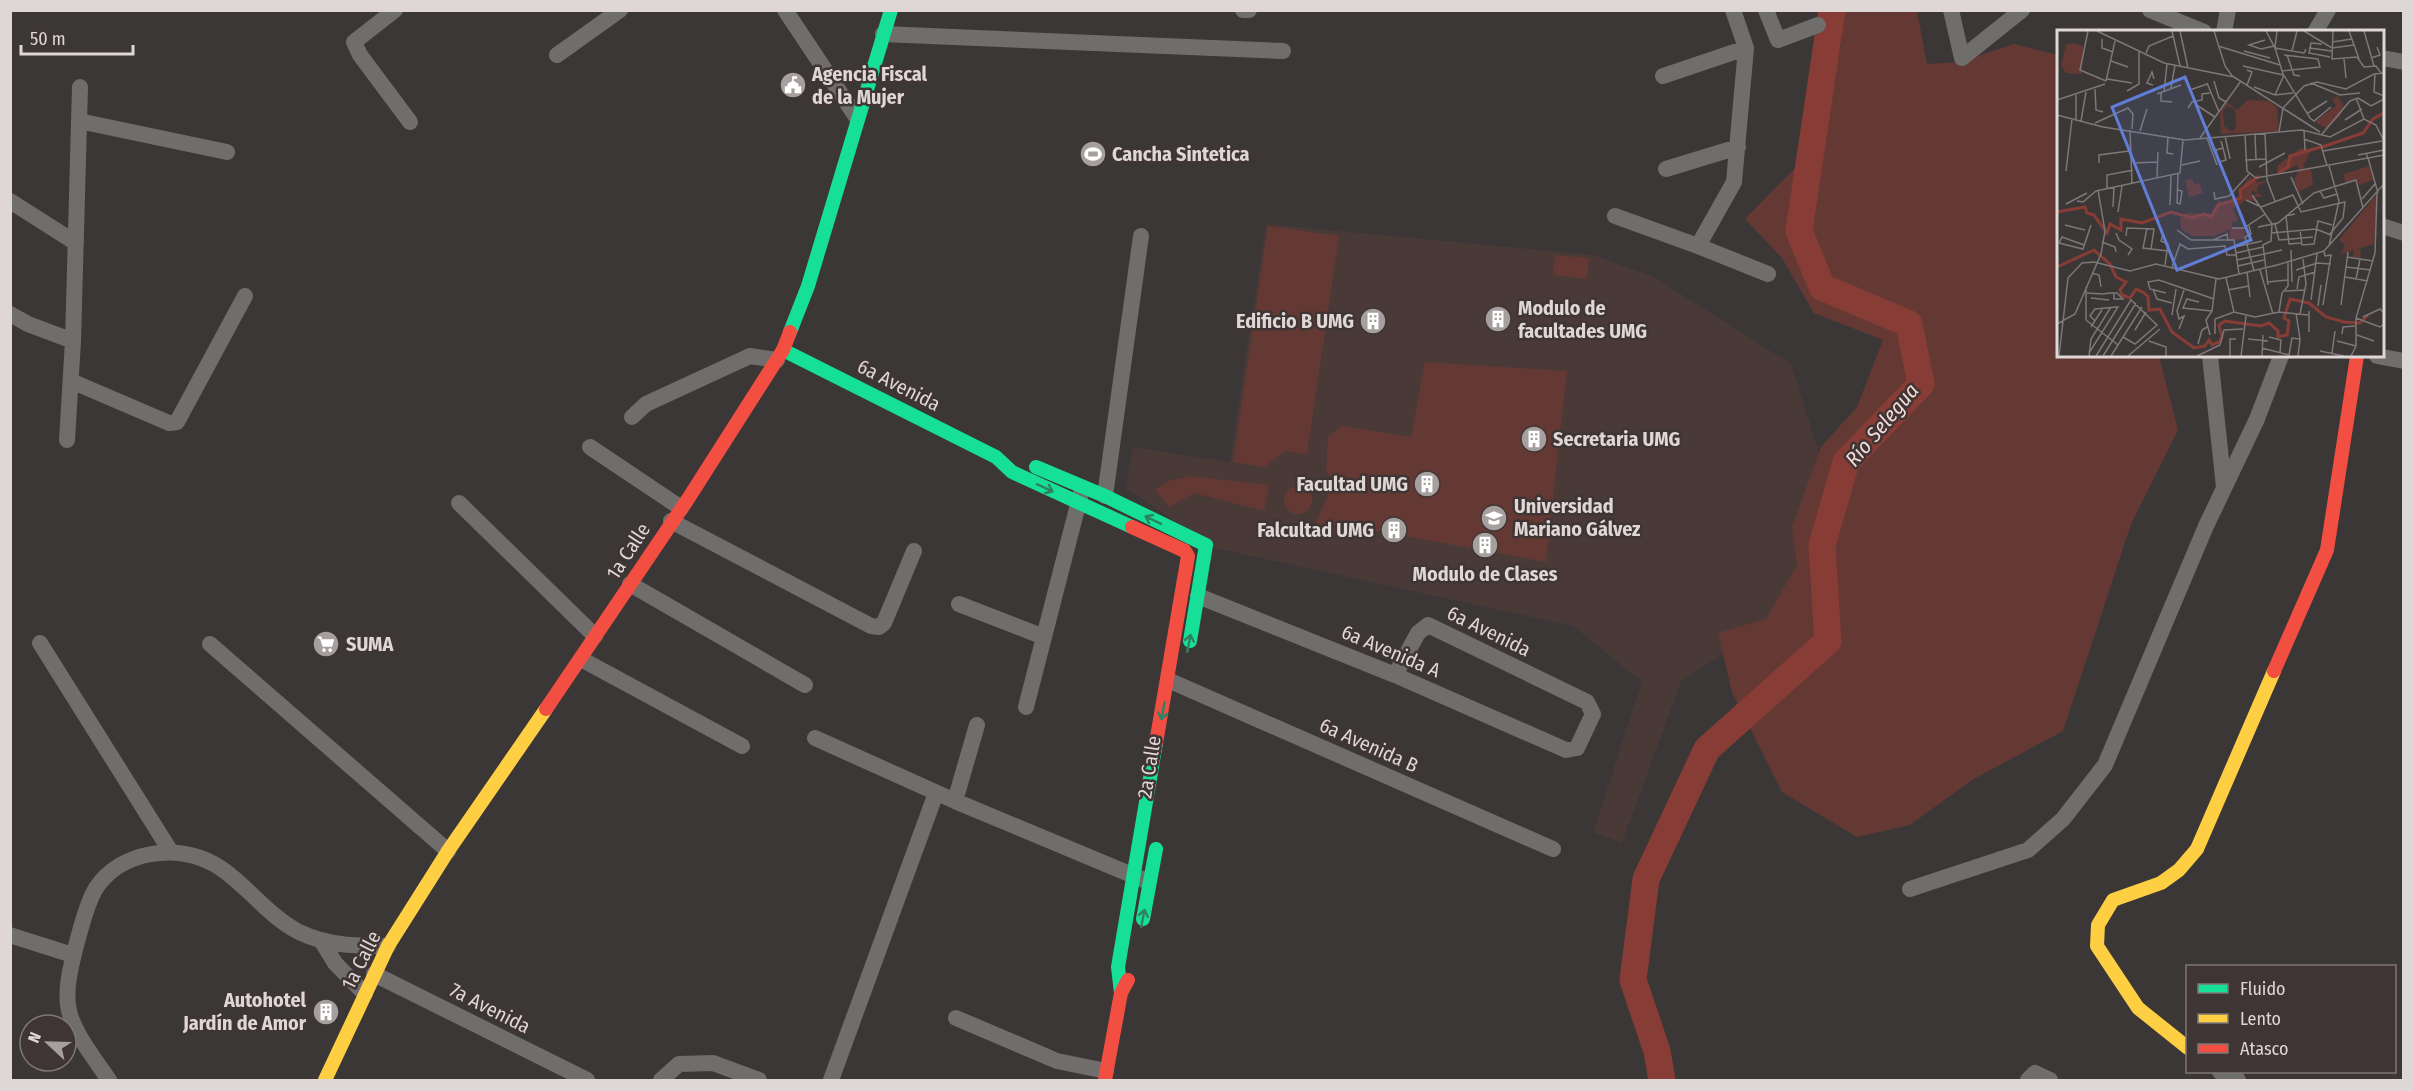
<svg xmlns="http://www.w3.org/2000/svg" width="2414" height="1091" font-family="'Fira Sans Condensed',sans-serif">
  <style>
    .built { fill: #493a38 }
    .green { fill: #643934 }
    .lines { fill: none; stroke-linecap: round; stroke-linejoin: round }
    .river { stroke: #873c36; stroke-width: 27 }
    .street { stroke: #706d6d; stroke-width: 16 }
    .fast { stroke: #16e098; stroke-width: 14 }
    .slow { stroke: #ffcf43; stroke-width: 14 }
    .jam { stroke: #f24e42; stroke-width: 14 }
    .oneway { stroke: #2d8261 }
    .labels { text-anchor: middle; stroke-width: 5; stroke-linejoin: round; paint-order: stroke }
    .poi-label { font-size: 20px; font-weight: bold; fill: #ded7d6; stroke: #3f3534; text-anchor: start }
    .street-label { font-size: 20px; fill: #ded7d6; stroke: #3f3534 }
    .water-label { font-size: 21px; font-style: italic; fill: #f5dbd8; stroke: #3f3534 }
    .inset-river { fill: none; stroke: #873c36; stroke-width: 3 }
    .inset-road { fill: none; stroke: #7d7777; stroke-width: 1.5 }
    .view { fill: #617ed7; fill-opacity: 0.15; stroke: #617ed7; stroke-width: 3 }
    .inset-edge { fill: none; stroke: #ded7d6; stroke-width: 3 }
  </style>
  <rect width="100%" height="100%" fill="#3c3737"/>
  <path class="built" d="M1266,224L1593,255L1654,277L1791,364L1826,475L1802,588L1755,634L1681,681L1622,843L1593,832L1642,682L1573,626L1215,548L1126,488L1133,447L1230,462Z"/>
  <path class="green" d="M1826,11H1838L1820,132L1827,121L1842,37L1841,11H1917L1927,64L1960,62L2014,44L2058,55V356H2159L2178,430L2131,524L2063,731L1972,780L1910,825L1857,837L1782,792L1732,692L1718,633L1766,619L1797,565L1792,527L1821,447L1857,407L1883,340L1814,313L1782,258L1745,219L1799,164L1812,120Z
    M1268,226L1339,236L1307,454L1285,451L1265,467L1233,462Z
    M1555,255L1589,258L1587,279L1553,275Z
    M1425,362L1567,371L1546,562L1366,529L1359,540L1315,527C1319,509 1331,498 1332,478L1326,472L1328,437L1342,426L1411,437Z
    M1190,476L1269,485L1264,511L1194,493L1170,507L1155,490L1169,481Z
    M1284 500a14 14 0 1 1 28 0a14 14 0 1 1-28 0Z"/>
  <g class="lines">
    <path class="river" d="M1662,1080L1657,1051L1633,980L1646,879L1707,749L1828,641L1822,545L1846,462L1921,384L1909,324L1822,287L1799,231L1832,10"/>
    <path class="street" d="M395,10L354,42L360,55L410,122
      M785,10L857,118
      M1243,10H1249
      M1766,10L1778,40L1818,25
      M1951,10L1962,58L2022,10
      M2150,10L2204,32
      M2224,32L2228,10
      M2315,32L2328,10
      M883,34L1283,51
      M557,55L620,10
      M2382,58L2404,62
      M1663,76L1746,48
      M79,121L227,152
      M1666,169L1738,147
      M10,201L76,243
      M1615,216L1698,246L1734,182L1746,48L1733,10
      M2382,226L2404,233
      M1698,246L1768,274
      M10,314L28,324L73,341
      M2210,356L2224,487
      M2377,356L2404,361
      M71,381L169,423L177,422L245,296
      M632,417L646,404L750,356L777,360
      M67,440L73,341L80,87
      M590,447L681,508
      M1105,496L1141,236
      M459,503L595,636
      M671,521L871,626L879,627L884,623L914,551
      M630,584L805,685
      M1198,596L1395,675L1566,750L1577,748L1593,714L1587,702L1428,625L1418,633L1395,675
      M959,604L1044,637
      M40,643L171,852
      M210,644L448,851
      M581,659L742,746
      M1168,680L1553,849
      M1026,707L1081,493
      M815,738L955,801L1144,880
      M955,801L977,725
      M1910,889L2028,850L2063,819L2105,765L2206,526L2257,419L2281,356
      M10,935L73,955
      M321,940L335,963L365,994
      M374,974L587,1080
      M956,1018L1057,1061L1106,1071
      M2220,1072L2238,1080
      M109,1080C63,1014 58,1011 80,931C84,917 88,901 96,888C121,851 176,843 214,864C243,880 266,915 299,932C328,946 357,946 388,946
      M661,1080L679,1064L713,1063L759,1080
      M831,1080L936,793
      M2028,1080L2035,1073L2050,1080"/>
    <path class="fast" d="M790,332L808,286L891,10
      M783,350L996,457L1012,472L1132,527
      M1036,467L1105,496L1206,545L1190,641
      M1143,919L1156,849
      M1121,993L1118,967L1156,743"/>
    <path class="slow" d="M2188,1048L2138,1008L2097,946L2098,925L2113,900L2161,883L2179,870L2197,849L2274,671
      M325,1080L388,946L448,851L546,709"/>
    <path class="jam" d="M1132,527L1185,551L1188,556L1156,743
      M2274,671L2327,550L2357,356
      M546,709L688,499L783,350L790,332
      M1105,1080L1121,993L1128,980"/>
  </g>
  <defs><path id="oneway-shaft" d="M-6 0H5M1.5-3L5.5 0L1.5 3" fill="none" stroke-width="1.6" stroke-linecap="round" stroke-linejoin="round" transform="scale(1.5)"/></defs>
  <g class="oneway">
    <use href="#oneway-shaft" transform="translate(1045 488) rotate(25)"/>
    <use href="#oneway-shaft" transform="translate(1153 520) rotate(-154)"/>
    <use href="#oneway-shaft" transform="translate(1189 643) rotate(-79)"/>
    <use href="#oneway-shaft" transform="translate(1163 711) rotate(100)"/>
    <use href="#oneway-shaft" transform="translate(1143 918) rotate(-79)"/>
  </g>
  <defs>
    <symbol id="civic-disc" viewBox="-11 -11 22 22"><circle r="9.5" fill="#a59f9e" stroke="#3f3534"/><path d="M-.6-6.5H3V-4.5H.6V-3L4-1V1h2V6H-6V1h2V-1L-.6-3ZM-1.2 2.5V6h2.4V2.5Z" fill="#fff"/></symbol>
    <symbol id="stadium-disc" viewBox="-11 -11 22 22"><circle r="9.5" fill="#a59f9e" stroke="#3f3534"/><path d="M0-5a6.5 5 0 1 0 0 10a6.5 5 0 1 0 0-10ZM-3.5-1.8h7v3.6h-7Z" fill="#fff"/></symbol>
    <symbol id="building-disc" viewBox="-11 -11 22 22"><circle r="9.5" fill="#a59f9e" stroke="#3f3534"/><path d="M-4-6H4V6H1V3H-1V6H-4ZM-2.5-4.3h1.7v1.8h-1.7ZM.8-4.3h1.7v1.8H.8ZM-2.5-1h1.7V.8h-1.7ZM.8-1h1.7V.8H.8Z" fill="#fff"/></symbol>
    <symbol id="university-disc" viewBox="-11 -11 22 22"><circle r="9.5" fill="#a59f9e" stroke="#3f3534"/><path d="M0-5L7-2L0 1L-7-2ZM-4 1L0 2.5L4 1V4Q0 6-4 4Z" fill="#fff"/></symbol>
    <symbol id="supermarket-disc" viewBox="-11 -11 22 22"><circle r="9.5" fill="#a59f9e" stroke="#3f3534"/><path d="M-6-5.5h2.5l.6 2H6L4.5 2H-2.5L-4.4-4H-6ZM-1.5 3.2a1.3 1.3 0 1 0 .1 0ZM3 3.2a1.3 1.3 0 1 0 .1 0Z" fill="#fff"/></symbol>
  </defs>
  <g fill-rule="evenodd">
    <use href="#civic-disc" x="778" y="70" width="30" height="30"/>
    <use href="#stadium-disc" x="1078" y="139" width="30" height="30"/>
    <use href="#building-disc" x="1483" y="304" width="30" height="30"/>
    <use href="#building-disc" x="1358" y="306" width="30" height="30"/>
    <use href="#building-disc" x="1519" y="424" width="30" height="30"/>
    <use href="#building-disc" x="1412" y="469" width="30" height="30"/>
    <use href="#university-disc" x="1479" y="503" width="30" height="30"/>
    <use href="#building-disc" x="1379" y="515" width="30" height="30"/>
    <use href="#building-disc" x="1470" y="530" width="30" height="30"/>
    <use href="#supermarket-disc" x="311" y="629" width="30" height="30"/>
    <use href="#building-disc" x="311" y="997" width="30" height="30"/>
  </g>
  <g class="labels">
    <g class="poi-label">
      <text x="812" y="81">Agencia Fiscal<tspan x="812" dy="23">de la Mujer</tspan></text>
      <text x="1112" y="161">Cancha Sintetica</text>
      <text x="1518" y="315">Modulo de<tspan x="1518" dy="23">facultades UMG</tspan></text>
      <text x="1354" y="328" text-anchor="end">Edificio B UMG</text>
      <text x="1553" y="446">Secretaria UMG</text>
      <text x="1408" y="491" text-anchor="end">Facultad UMG</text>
      <text x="1514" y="513">Universidad<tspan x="1514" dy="23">Mariano Gálvez</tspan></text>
      <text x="1374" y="537" text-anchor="end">Falcultad UMG</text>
      <text x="1485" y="581" text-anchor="middle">Modulo de Clases</text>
      <text x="346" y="651">SUMA</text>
      <text x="306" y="1007" text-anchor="end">Autohotel<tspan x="306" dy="23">Jardín de Amor</tspan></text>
    </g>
    <g class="street-label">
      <text transform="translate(899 385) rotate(27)" y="7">6a Avenida</text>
      <text transform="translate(628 551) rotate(-57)" y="7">1a Calle</text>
      <text transform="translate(1489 631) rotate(26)" y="7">6a Avenida</text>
      <text transform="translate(1391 651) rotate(23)" y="7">6a Avenida A</text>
      <text transform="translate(1369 745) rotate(24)" y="7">6a Avenida B</text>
      <text transform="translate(1149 767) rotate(-81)" y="7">2a Calle</text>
      <text transform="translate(361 960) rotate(-63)" y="7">1a Calle</text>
      <text transform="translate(490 1008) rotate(27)" y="7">7a Avenida</text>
    </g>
    <g class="water-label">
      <text transform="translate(1882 425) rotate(-50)" y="7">Río Selegua</text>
    </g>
  </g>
  <g transform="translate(2057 30)">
    <rect width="327" height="327" fill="#3c3737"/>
    <path d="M16,13L26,16L25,44L9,43L4,35L9,15ZM281,66L287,77L283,87L269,98L258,92L279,76L275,69ZM191,70L212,71L220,78L222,101L164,104L163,83L170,72L180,80ZM170,76L178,80L179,97L175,102L167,96L166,81ZM244,118L254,120L246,136L248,141L254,139L256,155L241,162L237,150L242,140L240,135L221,144L220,136ZM312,136L316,150L302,155L300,149L288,153L287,144ZM193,147L200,152L210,151L201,156L200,163L195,160L194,166L203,163L204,167H198L200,171L189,170L176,179L181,191L175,192L176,198H187L188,209L172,210L173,199L158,206H135L124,199L123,189L129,183L156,184L161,171L169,173L183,167V159ZM135,149L137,154L142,153L146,163L132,167L128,150ZM320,164L317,214L300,219L304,220L303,228L296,227L297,220L284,224L288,215L282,210Z" fill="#643934" fill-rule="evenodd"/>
    <path class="inset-river" d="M265,117L306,103L316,89L327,83M221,143L231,137L233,126L264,117M0,182L28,177L30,183L37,185L50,203L53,194L64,200V189L85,193L114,182L135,188L147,184L154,187L161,175L184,168L183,160L202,146M0,237L37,220L53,234L59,247L69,252L63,260L65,265L73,268L79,259L86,262L91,267L92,280L103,279L115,302L137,318L148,316L152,310L155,315L162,312L165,307L162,295L168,291L204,296L212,293L221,301V307L230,305L232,291L227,288L233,269L252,273L269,287L287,292L303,293L311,285"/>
    <path class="inset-road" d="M31,1L23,40L49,51M40,1L107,33L177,47L263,102M115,1L123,36M123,1L131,38M157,1L168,36L176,47M209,1L218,18L247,23L249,19M220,1L218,18L226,44L253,88L257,91L274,77M247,1L275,18L297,15M276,1L275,29L300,27L307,37L319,36L324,43M292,1L302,29M307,1L317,36M45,9V18L56,22M208,10L192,15L204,19L217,16M275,12L295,9M265,14L254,13L252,23L273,27M161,16L223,35M252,18L275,21M187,21L213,28M235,21L240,1M89,23L92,16L116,6M230,25L237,45L243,46M314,28L323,25L320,17M287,29L289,48M54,31L71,37M186,36L226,45M190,40L195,42L190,55M225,41L263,37L261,29L227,25M318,44L317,62L327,66M50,49L75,53M49,51L58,11M157,51L162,68L169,72M150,53L162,82M254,53L283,65L303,63M96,55L90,53L95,42L97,49M197,57L218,65L236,63M114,58L118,35M38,59L39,80L46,82M133,60L150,54M70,61L82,54V22M107,62L110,34M104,63V71L115,72M100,64L124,55M218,65L227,45M299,68L307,89M301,68L314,76L327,69M0,70L48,54M138,74L158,87M131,78L135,72L145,70V64L153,63M251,83L270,71M0,85L46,97L128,110L245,100L273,107L307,89L319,95L327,111M19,90V65M288,90L305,79M24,91L29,62M38,93L71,78L76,84L75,99M73,100L75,154M247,100L248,120M83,101L90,79M222,102L226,78L247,56L260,52L289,59L317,44L327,43M208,103L210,150L218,171M198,104L199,129M265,104L293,71L301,68M188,105L190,141L199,148L311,128L309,123M168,106L173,129M111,107L110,123L116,124M143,108L184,51M150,108L160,135M247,109L264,115L270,136M164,111L166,118L169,130L162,132L159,120L166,118M266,121L325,111M301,125L327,120M188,130L209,129M42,133V125L72,121M76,133L100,132M125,135L143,131M272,136L282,171L272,216M202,137L228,123M9,141L15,89M121,144L120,173L123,174L125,161L121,160M234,147L246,174M100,148L101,122M50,158V145L76,140M263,161L267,168L280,164M157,162L158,169L172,166L192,144M321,163L311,128L327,125M195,165L215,194L214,211L206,215L211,255M305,169L318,154M189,170L204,177L236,165L244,182L288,172L286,188L273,204M20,171L26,172L39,161L123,143L126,110M9,174L30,163M113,175L114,145M56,177L57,157M61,182L65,156M238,184L229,186L232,214L244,213M218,194L222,210L256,207M8,195L28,200M192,196L194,204L188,207L197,241M201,197L221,193L257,163L299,150L306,178M90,198L86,218L111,221M175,198H187L208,184M120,200L134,210H177L182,244M243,200L245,215L257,214L261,191L275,195M59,203L62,210L75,219L71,225M214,203L259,199L274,205M106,204L104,211L111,214L108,235M69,206L70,198L97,199L94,219M156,210L170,204L171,211M45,212L58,217L59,222M2,213L26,219L34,195M2,213L5,207L27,215M178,217L205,211M234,220L235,252M179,223L206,217M290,227L316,231M180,230L225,220M181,236L207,230M217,236L267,221L327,154M115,237L123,214L131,219L168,216L170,225H179M289,237L314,240M203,240L216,284M239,240L260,233L274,234M190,242L193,267M35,243L42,245L44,257M288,247L311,251M169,248L177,282M299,249L303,229M210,252L231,250M29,257V290L61,315M96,259L100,269L115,273M240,259L242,247L258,242M171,260L192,256M228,261L248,260M30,263L46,264L53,263H60L66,269H57V263M109,263L93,259L91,252L102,250L157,269M34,268L52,270M254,270L260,224M142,272L130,269L126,278L155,281M266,275L274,225L268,226L267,221M284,275L291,222M261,276L264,255M222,282L225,263L231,256V233M239,283L243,309L241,326M243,284L249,254L246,229M115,285L119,259M306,287L323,279L327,283M299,288L323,297L327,294M0,294L18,284L44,224L48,201L41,160M34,297L46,278M122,299L127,286L122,289L120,281L127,260M78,300L89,282M252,302V281M158,304V289L177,282L198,287L222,282L251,285M285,304L286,297L298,296M153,305L149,290L155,281L159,249M300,305L317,311M212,307L224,310L223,323M191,309L211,311M92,311L109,317V326M280,311L299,316M141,314L145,300L150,297M205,318L232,325L235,308L243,309M263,321L287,326M32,323L61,277L38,279L33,286L38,291M275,323L278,301M2,326L11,248L25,233L37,232L73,241L99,234L162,249L220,235M32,326L34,309L54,277M39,326L74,270L100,295L78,314L66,307M46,326L79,273M54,326L85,277M71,326L103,299M140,326L163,315L167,300L186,299M173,326V309H179M184,326L189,286M205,326L206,305M294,326L299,316V288L318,223L320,163"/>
    <path class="view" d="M128,47L194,210L120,240L55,77Z"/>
    <rect width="327" height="327" class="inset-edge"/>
  </g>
  <rect width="2414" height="1091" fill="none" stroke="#ded7d6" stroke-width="24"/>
  <rect x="2186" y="965" width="210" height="108" fill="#3f3534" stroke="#7f7675" stroke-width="1.5"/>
  <rect x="2198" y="984" width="30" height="9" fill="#16e098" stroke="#7f7675" stroke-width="1.5"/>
  <text x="2240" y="995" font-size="18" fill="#ded7d6">Fluido</text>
  <rect x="2198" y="1014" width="30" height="9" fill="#ffcf43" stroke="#7f7675" stroke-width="1.5"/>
  <text x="2240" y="1025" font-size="18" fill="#ded7d6">Lento</text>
  <rect x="2198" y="1044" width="30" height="9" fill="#f24e42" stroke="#7f7675" stroke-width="1.5"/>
  <text x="2240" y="1055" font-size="18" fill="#ded7d6">Atasco</text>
  <g transform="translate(48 1043) rotate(292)"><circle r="28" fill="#3f3534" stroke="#7f7675" stroke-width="1.5"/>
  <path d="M0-4.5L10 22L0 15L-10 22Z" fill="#a59f9e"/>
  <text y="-9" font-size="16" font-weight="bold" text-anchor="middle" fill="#ded7d6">N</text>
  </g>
  <path d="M21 45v9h112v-9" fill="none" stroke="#ded7d6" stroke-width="3"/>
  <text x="30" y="45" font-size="18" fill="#ded7d6" stroke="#3f3534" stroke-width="4.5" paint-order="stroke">50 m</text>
</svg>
